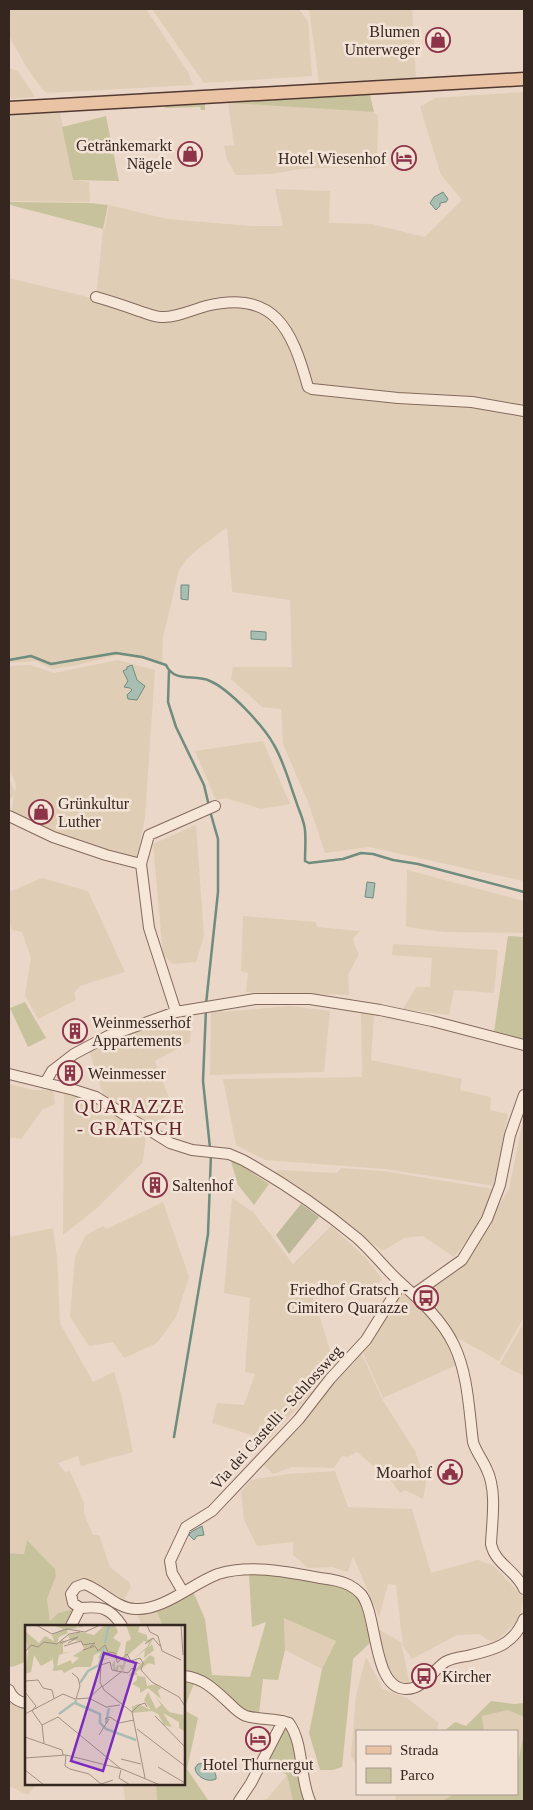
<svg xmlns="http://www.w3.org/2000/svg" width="533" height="1810" font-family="Georgia,serif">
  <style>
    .farmland { fill: #dfceb5 }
    .green { fill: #c7c29c }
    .cemetery { fill: #bdb99a }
    .water { fill: #a8beb2; stroke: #6f8c7e }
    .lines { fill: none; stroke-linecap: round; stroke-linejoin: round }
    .stream { stroke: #6f8c7e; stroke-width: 2.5 }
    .minor-casing { stroke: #84695e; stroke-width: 12 }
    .major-casing { stroke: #523932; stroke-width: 15 }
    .minor { stroke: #f6e7d9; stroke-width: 10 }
    .major { stroke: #e9c3a3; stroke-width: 12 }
    .labels { text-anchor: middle; stroke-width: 5; stroke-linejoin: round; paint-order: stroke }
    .poi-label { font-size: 16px; fill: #362620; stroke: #f2e3d6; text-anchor: end }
    .street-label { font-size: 16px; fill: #362620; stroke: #f2e3d6 }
    .quarter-label { font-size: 19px; letter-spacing: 1px; fill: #5e2425; stroke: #f2e3d6 }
    .inset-river { fill: none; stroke: #a8beb2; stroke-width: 2.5 }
    .inset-road { fill: none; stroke: #a29084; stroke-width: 1 }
    .view { fill: #7b2cbf; fill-opacity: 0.15; stroke: #7b2cbf; stroke-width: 2.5 }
    .inset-edge { fill: none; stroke: #362620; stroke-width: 2.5 }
  </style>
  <rect width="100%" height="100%" fill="#ead7c7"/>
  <path class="farmland" d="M9,9H146L188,72L193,85L47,93L42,89L27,68L9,36Z
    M152,9H299L308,21L312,76L204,83Z
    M309,9H412L416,78L319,82Z
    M9,68L18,71L35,97L9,99Z
    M524,92V881L369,847L325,853L308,802L283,744L281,709L262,707L231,679L233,667H292L290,600L232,592L227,527L198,549L187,559L179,570L163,637L162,662L118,655L77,665L52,669L36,661L9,663V278L96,299L103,229L105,228L109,205L167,219L251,226H283L275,189L330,191L329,223L372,224L425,237L462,200L441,175L420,107L435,98Z
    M228,103L374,112L378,116L377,168L338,167L300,169L272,174L236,175L227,160L224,146L234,145Z
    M60,113L73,180L89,182L90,202L9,201V115Z
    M118,660L155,670L145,817L137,858L108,853L59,837L11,814L14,794L9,801V778L15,792L16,785L9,767V666L30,665L54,673Z
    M263,741L290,804L261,809L226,798L216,800L195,751Z
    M196,825L204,936L196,962L173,964L163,955L153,844Z
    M407,870L524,901V933L445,932L406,927Z
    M42,878L88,891L125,972L80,986L74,993L76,1000L38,1019L25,995L31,958L22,932L12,930L9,919V892Z
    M243,916L316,922L317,927L360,931L353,938L354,944L359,954L348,975L349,995L246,992L248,973L241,971Z
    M393,944L498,950L494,993L454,990L449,1015L403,1009L416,987H430L432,958L392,955Z
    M223,1006V1012L290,1006L330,1011L324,1072L210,1075L211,1008Z
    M361,1013L374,1015L371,1060L462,1079L460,1090L491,1097L490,1110L508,1114L495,1186L385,1169L265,1160L236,1145L223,1079L362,1077Z
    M192,1015L190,1042L155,1061L174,1111L152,1126L103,1094L89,1050L109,1041Z
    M9,1084L32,1090H53L55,1104L43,1109L21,1139L9,1137Z
    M64,1091L87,1097L146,1133L143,1162L98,1207L63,1235Z
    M524,1115V1317L499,1361L454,1336L423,1292L466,1260L509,1189Z
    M341,1168L383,1171L494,1189L481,1221L454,1257L423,1236L404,1238L383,1251L278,1175L276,1170L337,1173Z
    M232,1198L253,1212L293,1264L331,1226L366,1258L382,1279L368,1295L335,1285L309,1283L334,1363L310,1384L311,1393L268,1440L212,1423L217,1403L244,1405L255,1374L245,1372L250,1298L224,1293Z
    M163,1202L189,1277L176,1317L157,1343L124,1358L113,1342L89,1346L70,1317L75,1257L86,1235L103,1226L107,1229Z
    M53,1228L57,1257L60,1323L93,1382L114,1372L122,1398L133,1452L81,1466L78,1456L58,1463L65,1472L70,1471L84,1503V1513L93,1535H99L110,1567L129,1582L131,1587L121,1605L100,1593L75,1587L74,1609L50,1622L47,1599L56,1576L55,1569L27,1540L24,1554L9,1553V1560V1237Z
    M402,1290L421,1306L446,1338L459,1364L383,1398L362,1351Z
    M524,1322V1376L500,1364Z
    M361,1352L382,1399L415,1451L426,1483L423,1499L405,1490L400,1493L392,1482L357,1452L348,1457L342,1456L334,1468L293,1467L273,1474L262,1464L300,1425L330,1385Z
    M335,1471L348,1507L412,1509L431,1573L478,1560L493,1565L523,1597L521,1613L517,1622L495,1642L486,1639L480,1634L457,1635L412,1659L403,1646L396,1585L388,1584L379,1617L353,1556L348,1572L332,1567L308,1568L293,1555V1542L257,1546L244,1520L241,1492L251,1480L288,1474Z
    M136,1612H157L163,1626H142Z
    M284,1617L336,1641L322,1669L285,1650Z
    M376,1628L401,1642L410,1685L396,1682L390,1675Z
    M366,1657L383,1689L407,1698L439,1723L436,1731H357V1766L351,1756L356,1695Z
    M9,1692L26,1704V1784H37L28,1795L9,1786Z
    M508,1710L524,1717V1734L517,1766V1731H484L482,1716Z
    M287,1775L293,1801H256L267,1799Z
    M123,1784H156L157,1801H125Z
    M401,1794H455L441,1801H396L395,1796Z"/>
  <path class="green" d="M370,95L374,112L228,103Z
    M205,104V110H201L200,107L165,108V106Z
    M106,116L119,181L73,180L62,127Z
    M9,202L90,203L108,205L103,229L14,206L9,204Z
    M508,936L524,937V1039L494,1032Z
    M25,1002L46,1038L28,1047L10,1008Z
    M230,1158L269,1184L254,1205L238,1185Z
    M27,1540L55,1569L56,1576L47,1599L50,1621L58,1613L74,1609L67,1626H26V1663L25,1662L12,1667L9,1666V1553L24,1554Z
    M249,1575H300L347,1588L359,1599L371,1642L353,1659L342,1767L333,1770H320L309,1733L322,1669L336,1641L284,1618L285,1650L278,1680L263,1679L259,1714L243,1711L197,1674L184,1672V1626H163L157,1612L192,1589L205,1619L212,1675L250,1677L266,1622L252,1627Z
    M184,1680L195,1681L184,1709Z
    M491,1701L514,1704L524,1703V1717L508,1710L482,1716L484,1731H444L455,1722L466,1726Z
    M184,1710L198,1718L187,1769L208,1800L212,1801H157L156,1784H184Z
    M284,1725L292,1733L303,1798L306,1801H293L287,1775L265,1762Z
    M524,1734V1801H441L455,1794H517V1766Z"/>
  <path class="cemetery" d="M301,1204L319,1217L289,1254L276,1235Z"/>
  <path class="water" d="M443,192L448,199L446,202L440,203V206L436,210L430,203L434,197Z
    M181,585H189L188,600L181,599Z
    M251,631L266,632V640L251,639Z
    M132,665L137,680L145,686L137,700L128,699L127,695L132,690L130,688L124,687L128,681L123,671L127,669V667Z
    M367,882L375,883L373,898L365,897Z
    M202,1526L204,1535L197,1536L194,1540L189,1535L191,1532Z
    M205,1763C210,1768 217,1771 216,1779C208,1783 196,1777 195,1768L198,1764Z"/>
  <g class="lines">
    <path class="stream" d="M9,660L31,656L51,664L116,653L142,657L166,665C174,683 195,674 210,681C229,689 264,726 274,745C284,762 289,782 296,801C299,811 304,820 305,830C306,840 305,851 305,861L309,863L343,859L361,853L373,854L393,860L418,864L524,892
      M169,671L168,702L176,727L204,785L209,806
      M206,1004L218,892V839L210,811
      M206,1009L203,1081L210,1148
      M174,1437L208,1234L211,1154"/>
    <defs>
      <path id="minor" d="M96,297C110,301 125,306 139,311C146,313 154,317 161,317C175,318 192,310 206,306C274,289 292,329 308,387L312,389L398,398L472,402L524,411
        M9,816L53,837L106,855L141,864L149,835L215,806
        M141,864L149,928L176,1012
        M9,1074L74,1090L96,1097L170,1143L192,1150L229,1154L243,1160C282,1182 322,1209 357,1238C373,1252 386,1270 402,1284C422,1302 442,1320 454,1345C468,1374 469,1410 473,1442C476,1452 483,1460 487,1470C497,1491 492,1521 491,1544C495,1564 516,1570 524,1589
        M45,1083L52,1071L74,1054L108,1036L176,1012L255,999H310L380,1010L432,1021L524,1045
        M414,1294L462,1260L487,1219L500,1185L510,1135L524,1095
        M183,1592L172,1573L170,1561L186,1527L212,1511L299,1419L330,1379L366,1340L401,1284
        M80,1608L73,1603L71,1594L76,1587L84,1584C101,1589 115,1608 135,1609C163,1611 193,1583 218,1574C250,1564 288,1572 320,1578C329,1579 341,1581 349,1585C353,1587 358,1591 361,1594C378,1614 372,1689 406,1689C424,1689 432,1671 445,1662C452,1658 460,1657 467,1656C493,1650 513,1646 524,1619
        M80,1608C100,1606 110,1607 122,1626
        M71,1626L80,1608
        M184,1676C204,1678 216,1691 230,1704C235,1709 240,1714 246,1716C260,1720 275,1718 289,1723C304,1744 299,1776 310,1801
        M9,1690C12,1697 18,1702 26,1703
        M239,1801L251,1783L283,1721"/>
      <path id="major" d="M9,108L524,79"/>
    </defs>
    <use href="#minor" class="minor-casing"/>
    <use href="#major" class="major-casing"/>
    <use href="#minor" class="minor"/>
    <use href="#major" class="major"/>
  </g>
  <defs>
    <symbol id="shop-ring" viewBox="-11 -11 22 22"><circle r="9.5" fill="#f2e3d6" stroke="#8d3449" stroke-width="1.5"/><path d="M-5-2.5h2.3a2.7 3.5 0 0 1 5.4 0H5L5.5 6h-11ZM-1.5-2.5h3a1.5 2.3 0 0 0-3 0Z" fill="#8d3449"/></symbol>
    <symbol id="hotel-ring" viewBox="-11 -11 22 22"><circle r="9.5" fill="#f2e3d6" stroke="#8d3449" stroke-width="1.5"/><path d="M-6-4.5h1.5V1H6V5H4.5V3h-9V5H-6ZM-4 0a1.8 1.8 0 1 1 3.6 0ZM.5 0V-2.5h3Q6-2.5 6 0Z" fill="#8d3449"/></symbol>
    <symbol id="building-ring" viewBox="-11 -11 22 22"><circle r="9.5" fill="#f2e3d6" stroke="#8d3449" stroke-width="1.5"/><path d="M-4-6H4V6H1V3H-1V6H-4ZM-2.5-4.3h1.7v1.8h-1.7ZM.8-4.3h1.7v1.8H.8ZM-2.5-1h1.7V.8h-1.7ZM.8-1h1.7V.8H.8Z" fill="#8d3449"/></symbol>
    <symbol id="bus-ring" viewBox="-11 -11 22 22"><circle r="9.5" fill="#f2e3d6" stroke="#8d3449" stroke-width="1.5"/><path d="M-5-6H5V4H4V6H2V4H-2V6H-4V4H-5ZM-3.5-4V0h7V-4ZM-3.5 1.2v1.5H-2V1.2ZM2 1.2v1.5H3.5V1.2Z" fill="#8d3449"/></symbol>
    <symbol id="civic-ring" viewBox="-11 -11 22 22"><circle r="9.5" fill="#f2e3d6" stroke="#8d3449" stroke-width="1.5"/><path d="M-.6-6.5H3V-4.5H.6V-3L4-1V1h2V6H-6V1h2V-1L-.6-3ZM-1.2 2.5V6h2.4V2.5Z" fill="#8d3449"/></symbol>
  </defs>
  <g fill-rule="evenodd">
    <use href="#shop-ring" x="424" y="26" width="28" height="28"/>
    <use href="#shop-ring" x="176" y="140" width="28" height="28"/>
    <use href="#hotel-ring" x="390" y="144" width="28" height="28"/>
    <use href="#shop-ring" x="27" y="798" width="28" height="28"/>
    <use href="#building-ring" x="61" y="1017" width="28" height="28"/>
    <use href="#building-ring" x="56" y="1059" width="28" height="28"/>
    <use href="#building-ring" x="141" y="1171" width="28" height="28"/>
    <use href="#bus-ring" x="412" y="1284" width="28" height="28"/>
    <use href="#civic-ring" x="436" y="1458" width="28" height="28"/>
    <use href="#bus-ring" x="410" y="1662" width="28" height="28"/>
    <use href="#hotel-ring" x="244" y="1725" width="28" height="28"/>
  </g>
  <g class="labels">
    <g class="poi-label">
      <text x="420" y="37">Blumen<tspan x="420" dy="18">Unterweger</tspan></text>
      <text x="172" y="151">Getränkemarkt<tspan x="172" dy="18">Nägele</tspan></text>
      <text x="386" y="164">Hotel Wiesenhof</text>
      <text x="58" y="809" text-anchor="start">Grünkultur<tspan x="58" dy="18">Luther</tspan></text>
      <text x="92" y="1028" text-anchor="start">Weinmesserhof<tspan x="92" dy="18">Appartements</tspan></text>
      <text x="88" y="1079" text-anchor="start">Weinmesser</text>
      <text x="172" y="1191" text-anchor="start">Saltenhof</text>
      <text x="408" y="1295">Friedhof Gratsch -<tspan x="408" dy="18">Cimitero Quarazze</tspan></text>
      <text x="432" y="1478">Moarhof</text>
      <text x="442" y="1682" text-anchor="start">Kircher</text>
      <text x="258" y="1770" text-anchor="middle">Hotel Thurnergut</text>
    </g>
    <g class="street-label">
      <text transform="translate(276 1417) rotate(-48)" y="6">Via dei Castelli - Schlossweg</text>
    </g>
    <g class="quarter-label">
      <text x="130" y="1113">QUARAZZE<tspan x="130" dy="22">- GRATSCH</tspan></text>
    </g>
  </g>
  <g transform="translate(25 1625)">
    <rect width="160" height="160" fill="#ead7c7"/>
    <path d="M27,0H51L52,3L57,0L58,2L42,5L43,8L34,12L32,19L37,15L42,17L38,19V28L47,26L34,30L32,41L46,35L47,39L54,33L48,31L59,24L56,16L45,15L43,10L56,7L69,10L80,0H90L93,7L88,13L96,18L92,29L94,36L87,30L79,31V34L84,33L80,35L73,33L76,27L69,30L66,42H50L39,48L37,45L27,46L29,42L27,31V35L16,41L9,30L6,47L0,49L3,26L0,6L14,18L20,11L29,16L27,10L38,4ZM101,0H115L113,7L122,10V15L128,13L124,22L127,19L129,25L119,33L120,25L107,35L122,22L124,18L119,16L103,30L98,47L94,41L92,47L89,46L87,40L90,34V44L92,40H98L101,17L106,14ZM125,30L129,32L130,40L124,38L111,47L113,51L120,52L122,61L131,59L136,63L133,66L136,74L123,63L115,68V63L107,59L112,55V50L103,51ZM123,67L131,84L136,80L131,72L144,87L158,90V87L160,106L154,103V97L138,88L147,102L139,100L133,89L127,86L107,88V82L113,79L126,85L119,75Z" fill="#c7c29c"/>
    <path class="inset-river" d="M80,18L84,0M55,58L63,46L74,40L79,22M51,75L50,78L75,89V98L81,104L111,115M34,89L49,78M81,98L84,83"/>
    <path class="inset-road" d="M11,0L27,9L42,4L60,7L75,0M122,0L125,7L133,11L137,26L156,35M156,0L158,30M35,18L53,12L43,18M120,19L128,13L135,21M39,21L56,16L58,20L70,18L65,22M58,25L70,21L73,26L80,20L83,27L90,28L92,37M0,27L6,20L13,22L19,17L32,19L44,9L55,7M92,38L102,29L106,36L115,33L118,38L116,45L127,57L154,72L160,81M47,48L53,53L55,61L51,74M103,48L87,45L85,37L76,40L75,57L79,65L107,87M103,48L107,43L110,46L111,37L115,39M0,56L13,55L18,63L27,65L29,73M77,62L96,47M0,67L11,81L7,86L17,100L19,118M64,73L77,61M107,87L120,153M107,87L114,80L120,78L122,82M0,89L38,69L50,74L64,73L81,82L95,80M130,91L160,122M80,94L85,92L94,98L109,95M17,100L33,92L96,144M112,104L160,141M74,110L84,94M0,112L37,125L38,130M41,130L40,141L45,144L64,149L76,159L88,155M0,133L41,130L97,144L135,160M96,134L116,139M133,142L160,158M0,145L19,160M96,145L94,153L105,160"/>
    <path class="view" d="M79,28L111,38L78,146L46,136Z"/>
    <rect width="160" height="160" class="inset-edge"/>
  </g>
  <rect width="533" height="1810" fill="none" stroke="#362620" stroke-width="20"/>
  <rect x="356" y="1730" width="162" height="65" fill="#f2e3d6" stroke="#a7978d"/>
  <rect x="366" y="1746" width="25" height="8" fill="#e9c3a3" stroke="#a7978d"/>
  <text x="400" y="1755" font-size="15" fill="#362620">Strada</text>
  <rect x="366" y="1768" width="25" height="15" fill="#c7c29c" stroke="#a7978d"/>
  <text x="400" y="1780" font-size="15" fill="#362620">Parco</text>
</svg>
